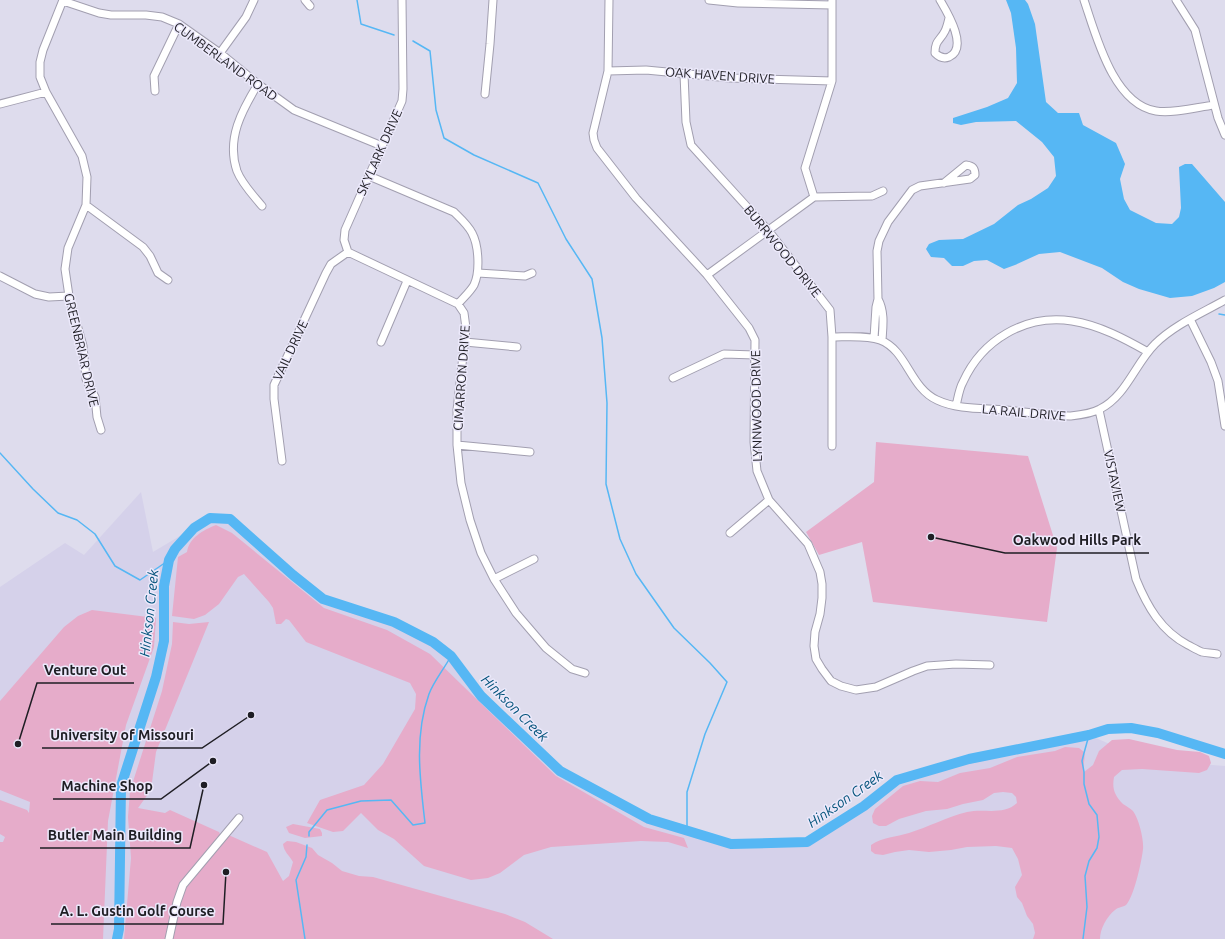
<svg xmlns="http://www.w3.org/2000/svg" width="1225" height="939" font-family="Ubuntu,sans-serif">
  <style>
    .built { fill: #d5d1ea }
    .green { fill: #e6acca }
    .water { fill: #56b7f4 }
    .lines { fill: none; stroke-linecap: round; stroke-linejoin: round }
    .stream { stroke: #56b7f4; stroke-width: 1.5 }
    .river { stroke: #56b7f4; stroke-width: 10 }
    .street-casing { stroke: #a29fb0; stroke-width: 9 }
    .street { stroke: #fff; stroke-width: 7 }
    .labels { text-anchor: middle; stroke-width: 3; stroke-linejoin: round; paint-order: stroke }
    .street-label { font-size: 13px; fill: #1f1e24; stroke: #ece9fb }
    .water-label { font-size: 14px; font-style: italic; fill: #005179; stroke: #ece9fb }
    .leader { fill: none; stroke: #1f1e24; stroke-width: 1.5 }
    .callout-dot { fill: #1f1e24; stroke: #ece9fb; stroke-width: 1.5 }
    .callout-label { font-size: 14px; text-anchor: middle; font-weight: bold; fill: #1f1e24; stroke: #ece9fb; stroke-width: 3; stroke-linejoin: round; paint-order: stroke }
  </style>
  <rect width="100%" height="100%" fill="#dedced"/>
  <path class="built" d="M141,492L153,552L210,518L230,519L293,575L323,599L394,622L433,642L451,656L481,696L560,771L649,819L731,844L807,842L897,780L969,759L1089,735L1146,760L1225,766V939H0V587L65,543L84,555Z"/>
  <path class="green" d="M876,442L1028,456L1057,548L1047,622L873,602L862,542L819,555L806,532L874,482Z
    M216,525L232,533L324,608L387,630L430,654L556,776L644,827L684,838L688,848L668,842L641,841L551,847L524,855L500,873L488,878L471,880L424,866L394,839L378,830L361,813L343,831L333,832L307,823L320,800L364,785L383,764L415,709L416,694L410,683L306,642L289,620L286,619L281,624H276L273,608L269,602L244,574L238,577L219,604L205,615L194,619L172,616L178,557L187,552C189,538 203,530 216,525Z
    M92,610L156,618L154,647L126,725L108,821L103,939H0V842H3L5,837L0,834V800L27,810L29,813L30,802L0,790V701L64,627L78,616Z
    M173,622L189,624L209,622L156,752L151,790L138,808L165,813L170,810L219,832L220,834L224,833L267,852L283,881L289,876L293,862C289,855 284,852 283,844L287,841L296,842L312,848L318,855L332,863L342,871L359,876L373,877L505,914L525,922L553,939H124L131,858L128,817L130,791L162,691L172,644Z
    M1129,739L1177,750L1200,752L1209,756L1211,763L1207,770L1199,773L1142,769L1122,770L1114,777C1112,788 1114,795 1123,804C1126,806 1130,808 1133,811C1139,819 1144,840 1143,849C1142,860 1134,897 1126,905C1123,907 1118,907 1115,910C1107,916 1100,929 1100,939H1033L1035,933L1033,924L1027,916L1022,903L1017,897L1015,887L1022,875L1018,859L1012,848L996,846L967,847L951,850L929,852L909,850L895,852L883,855L875,854L871,851V845C883,837 896,837 909,833C928,827 947,817 967,812C984,808 1003,816 1017,803L1016,797L1012,793L1003,792L994,793L983,800L963,804L947,809L926,811L899,819L886,826H879L873,823L872,816L875,809L903,786L920,781L938,782L960,773L990,768L1017,757L1055,751L1065,747L1079,748L1084,752C1086,759 1082,766 1084,772L1093,765L1099,751L1112,740Z
    M293,824L320,829L322,833V836L305,838L289,833L286,827Z"/>
  <path class="water" d="M1006,0H1025L1028,4L1035,24L1046,102L1058,113H1079L1083,125L1116,143L1125,164L1120,179L1124,199L1130,210L1156,223L1172,224L1179,217L1181,208L1179,167L1185,164H1192L1225,202V282L1214,288L1192,296L1170,298L1139,289L1123,282L1102,268L1060,252L1039,254L1015,265L1004,269L987,260L974,261L963,266H952L944,258L931,257L926,249L929,244L939,240L963,239L994,224L1018,205L1031,199L1048,188L1056,176L1054,157L1042,142L1016,121L976,122L961,125L953,123V118L987,107L1008,98L1017,83L1016,48L1011,13Z"/>
  <g class="lines">
    <path class="stream" d="M357,0L361,24L394,35
      M413,41L430,51L436,110L444,138L474,155L538,183L566,239L592,279L602,338L607,403L606,484L620,539L636,574L674,628L710,663L727,682L705,734L687,792V831
      M1219,314L1225,315
      M0,453L33,489L58,513L77,520L95,534L115,566L140,580L169,560
      M309,836V832L327,810L361,801L391,800L413,825L425,823C420,780 414,736 429,694C434,681 444,669 451,656
      M305,939L296,880L306,857L307,845
      M1083,939L1087,907L1085,876L1089,861L1097,848L1099,837L1097,815L1089,804L1084,784V772L1082,761L1084,753L1089,735"/>
    <path class="river" d="M117,939L119,929L121,786L156,677L164,641V586L169,560L175,549L194,528L210,518L230,519L293,575L323,599L394,622L433,642L451,656L481,696L560,771L649,819L731,844L807,842L864,806L897,780L969,759L1089,735L1108,729L1131,728L1158,733L1225,754"/>
    <defs>
      <path id="street" d="M63,0L43,50L40,62V77L46,92L82,156L87,177L86,205L68,248L65,269L69,296L83,346L86,379L95,397L97,417L101,430
        M305,0L310,6
        M609,0L608,71L593,133L594,140L597,148L636,198L707,275L749,328L755,340L754,442L757,471L769,500L808,544L820,572L822,584V598L820,614L815,632L814,646L816,659L822,669L831,681L841,686L856,690L876,687L913,671L927,666L956,664L990,665
        M709,0L738,3L832,5
        M940,0C947,12 969,48 949,57C944,59 939,57 935,53C935,40 940,41 945,31C947,27 948,22 949,18
        M1084,0C1096,35 1113,104 1156,111C1172,114 1198,107 1214,105
        M1176,0L1195,30L1218,118L1225,135
        M63,1L99,13L111,15H146L162,17L179,24L220,53L258,84L294,110L382,146
        M220,53L246,17L254,0
        M608,71L646,70L730,78L832,81
        M684,74L686,122L691,145L768,230L830,310L832,337V446
        M258,84C242,110 226,139 237,171C242,184 253,195 262,206
        M155,91L154,76L179,24
        M485,94L490,44L493,0
        M0,104L46,92
        M369,176L454,212C460,218 468,225 472,233C479,246 480,272 474,285C470,292 463,298 458,304
        M814,197L805,168L832,81V0
        M86,205L143,247L150,256L158,273L168,280
        M348,252L458,304L464,313L466,328L457,410V445L461,483L470,520L481,553L494,579L516,613L546,648L572,669L585,673
        M348,252L344,240L345,230L402,101L403,89L402,0
        M478,273L525,276L532,273
        M707,275L814,197L872,196L883,191
        M0,276L35,294L49,297L69,296
        M878,299C885,312 883,326 882,340
        M1190,319L1211,362L1218,381L1225,426
        M832,337C846,337 867,335 880,340C907,350 910,388 937,400C958,410 984,408 1006,410C1028,412 1049,416 1070,416C1080,415 1091,414 1100,409C1126,396 1135,364 1155,344C1174,325 1202,313 1225,300
        M874,338L876,307L878,299L877,251L879,241L888,222L912,190L920,186L970,179L975,175C975,168 973,166 966,165L944,183
        M381,342L407,281
        M465,342L517,347
        M673,378L724,354L755,355
        M956,406C958,398 959,389 963,382C982,340 1025,314 1072,321C1099,325 1125,339 1148,352
        M1099,410L1136,579C1147,606 1161,631 1188,645C1192,647 1197,650 1202,652C1206,653 1212,653 1217,654
        M457,445L530,452
        M282,461L274,399V385L326,273L331,264L348,252
        M730,533L769,500
        M494,579L534,559
        M169,939L177,902L183,885L239,818"/>
    </defs>
    <use href="#street" class="street-casing"/>
    <use href="#street" class="street"/>
  </g>
  <g class="labels">
    <g class="street-label">
      <text transform="translate(226 61) rotate(36)" y="5">CUMBERLAND ROAD</text>
      <text transform="translate(720 75) rotate(4)" y="5">OAK HAVEN DRIVE</text>
      <text transform="translate(379 152) rotate(-66)" y="5">SKYLARK DRIVE</text>
      <text transform="translate(783 251) rotate(51)" y="5">BURRWOOD DRIVE</text>
      <text transform="translate(82 350) rotate(77)" y="5">GREENBRIAR DRIVE</text>
      <text transform="translate(290 350) rotate(-65)" y="5">VAIL DRIVE</text>
      <text transform="translate(461 378) rotate(-86)" y="5">CIMARRON DRIVE</text>
      <text transform="translate(756 406) rotate(-91)" y="5">LYNNWOOD DRIVE</text>
      <text transform="translate(1024 412) rotate(5)" y="5">LA RAIL DRIVE</text>
      <text transform="translate(1115 481) rotate(78)" y="5">VISTAVIEW</text>
    </g>
    <g class="water-label">
      <text transform="translate(149 613) rotate(-84)" y="5">Hinkson Creek</text>
      <text transform="translate(515 708) rotate(45)" y="5">Hinkson Creek</text>
      <text transform="translate(845 799) rotate(-35)" y="5">Hinkson Creek</text>
    </g>
  </g>
  <path class="leader" d="M931 537L1005 553H1149M18 744L37 683H134M251 715L202 748H42M213 761L161 799H53M204 785L190 848H40M226 872L223 924H51"/>
  <g class="callout-dot">
    <circle cx="931" cy="537" r="4"/>
    <circle cx="18" cy="744" r="4"/>
    <circle cx="251" cy="715" r="4"/>
    <circle cx="213" cy="761" r="4"/>
    <circle cx="204" cy="785" r="4"/>
    <circle cx="226" cy="872" r="4"/>
  </g>
  <g class="callout-label">
    <text x="1077" y="545">Oakwood Hills Park</text>
    <text x="85" y="675">Venture Out</text>
    <text x="122" y="740">University of Missouri</text>
    <text x="107" y="791">Machine Shop</text>
    <text x="115" y="840">Butler Main Building</text>
    <text x="137" y="916">A. L. Gustin Golf Course</text>
  </g>
</svg>
